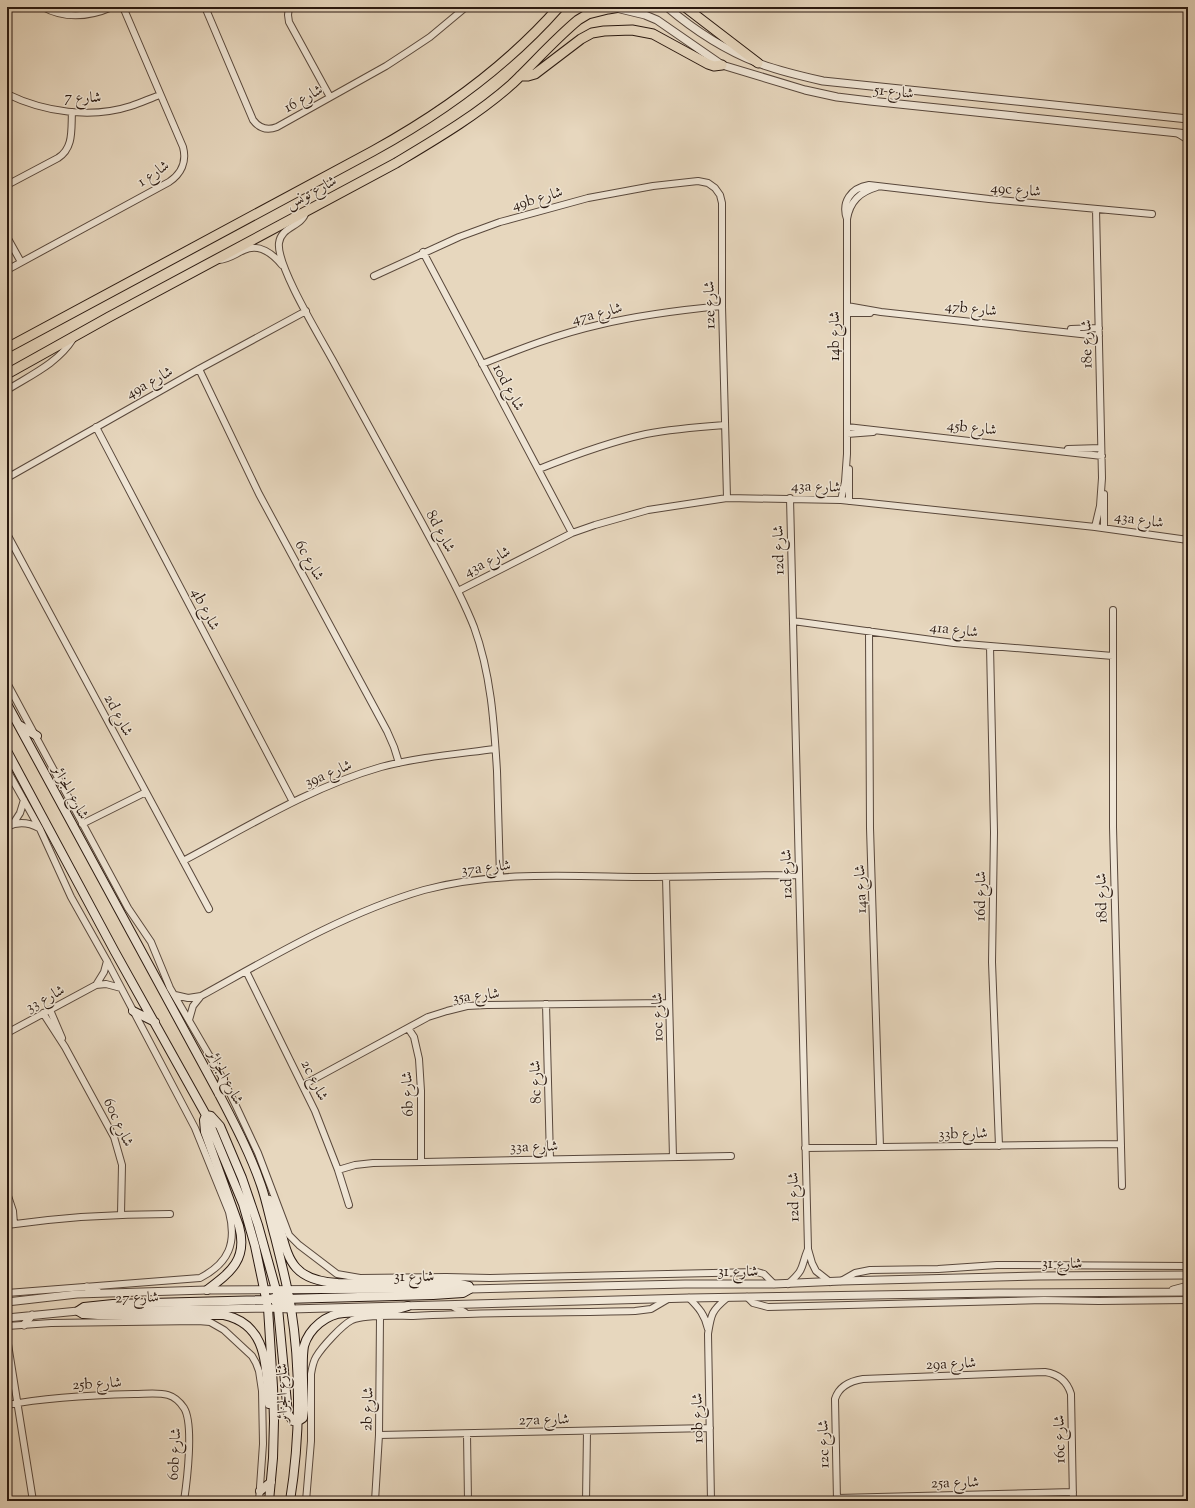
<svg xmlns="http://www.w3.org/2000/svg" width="1195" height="1508" font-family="'Sorts Mill Goudy',Amiri,serif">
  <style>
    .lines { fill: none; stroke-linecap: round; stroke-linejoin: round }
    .minor-casing { stroke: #59483c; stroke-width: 8 }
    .tertiary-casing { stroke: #59483c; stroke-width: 9 }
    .secondary-casing { stroke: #2a1910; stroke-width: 10 }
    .primary-casing { stroke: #2a1910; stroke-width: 11 }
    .minor { stroke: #efe5d5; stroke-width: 6 }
    .tertiary { stroke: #efe5d5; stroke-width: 7 }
    .secondary { stroke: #efe5d5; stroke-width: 8 }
    .primary { stroke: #e7d7be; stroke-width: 9 }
    .labels { text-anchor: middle; stroke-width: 3; stroke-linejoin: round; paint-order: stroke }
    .street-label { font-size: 15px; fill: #2a1910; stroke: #efe5d5 }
  </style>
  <rect width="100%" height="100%" fill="#e7d7be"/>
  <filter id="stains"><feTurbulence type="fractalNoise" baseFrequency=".005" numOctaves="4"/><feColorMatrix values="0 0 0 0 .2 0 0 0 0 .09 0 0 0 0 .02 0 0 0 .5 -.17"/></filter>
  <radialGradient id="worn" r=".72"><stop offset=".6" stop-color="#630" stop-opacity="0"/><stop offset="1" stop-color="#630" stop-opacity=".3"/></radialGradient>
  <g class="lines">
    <defs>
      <path id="minor" d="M43,7C65,19 89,17 112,7
        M205,7L253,120C259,128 267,131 277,127L386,66L409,51L430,37L466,7
        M289,7L288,15L289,22L330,97
        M7,94C44,112 91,119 131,106C141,103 151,98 160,95
        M1177,133L1188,140
        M7,185L58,158C74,148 71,129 72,112
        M306,211C303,227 281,226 279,243C276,265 320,337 332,359C362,413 392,468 422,523C440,557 460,591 474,627C491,674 494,722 497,771C498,807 499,842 500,877
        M847,219C841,202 851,188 869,185L989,199L1152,214
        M7,237L21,262
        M423,252L572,533
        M218,260C228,260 235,254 244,250C259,243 273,254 282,265
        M7,270L169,182C181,174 187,162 183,147L123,7
        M374,276L459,237L500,222L588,198L653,186L698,181L708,183L715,188L720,195L722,203V306L727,498
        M847,306L881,312L1099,336
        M847,313H870
        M1071,329L1099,328
        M482,364C520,349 558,334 598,325C639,315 680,310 722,306
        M199,369L259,494L387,731L394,747L399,763
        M7,390C31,375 58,363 73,339
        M96,427L293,802
        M847,427L1102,456
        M847,434L873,432
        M1068,449L1101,448
        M539,469C574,455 609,442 646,434C672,429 698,427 725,425
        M849,469V501
        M7,478L199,369L306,311
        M1104,494V528
        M841,500L845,482L847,454V219C850,201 860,192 877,187
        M1095,527L1100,506L1102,478L1096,209
        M7,534L209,909
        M458,591L572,533L595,525L648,510L727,498L841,500L1095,527L1188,540
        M1113,610V827L1122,1186
        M793,621L954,643L1113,656
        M869,631L870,828L880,1147
        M990,646L994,832L992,962L999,1146
        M7,683L128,908L151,942L170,988L223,1079L236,1106L258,1153L289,1235L299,1245L337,1274L360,1278L446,1277L490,1278L757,1272L764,1274L774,1284
        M7,770L40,829L71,897L107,961L195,1128L229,1212C237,1243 229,1263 200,1278L7,1293
        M13,824L20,813L24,800
        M82,824L146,792
        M7,827C18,821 28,822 39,828
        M183,861C247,827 311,787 381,767C419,757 457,754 495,749
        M666,877L673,1157
        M246,971L315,1111L338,1170L349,1205
        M96,985L104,972L107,961
        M175,995L188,998L201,996C273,956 345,913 424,890C494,871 567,876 639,877C692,877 745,875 799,875
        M546,1004L550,1159
        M50,1010L62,1038
        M43,1013L65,1047L114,1137L122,1165L121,1214
        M189,1020L193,1006L201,996
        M408,1028L414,1037L419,1059L421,1091V1162
        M7,1033L96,985L106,984L121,988
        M303,1085L428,1017L447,1011L467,1006L487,1005L669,1003
        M805,1148L1120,1144
        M338,1170L355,1165L373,1163L731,1156
        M7,1193L13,1211L14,1224
        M7,1225C63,1217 114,1214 170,1214
        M808,1249L812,1263L816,1271L830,1282
        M841,1281L855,1273L870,1270L938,1269L997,1265L1188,1266
        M788,1284C806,1268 800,1268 808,1249L790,498
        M747,1297L753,1303L768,1307L1044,1300L1099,1301L1188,1300
        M689,1298C699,1308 705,1315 708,1329
        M7,1326L51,1323L198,1321L210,1322L224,1330L252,1356L256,1363L259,1371L262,1391L263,1444L259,1501
        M7,1338L33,1501
        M7,1405C48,1397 92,1395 134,1394C145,1394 158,1392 168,1395C175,1397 180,1402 184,1408C194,1424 187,1481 184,1501
        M467,1434L468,1501
        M379,1435L710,1428
        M837,1498L1073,1492
        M306,1501L311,1441V1374C312,1368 313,1362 316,1357C322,1347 342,1325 352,1320C366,1314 397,1316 413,1316C487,1312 561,1313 635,1311L651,1309L668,1299
        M375,1501L379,1435L380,1317
        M586,1501L587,1431
        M711,1501L708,1334C711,1315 711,1311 727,1298
        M837,1501L835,1399C839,1386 850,1381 863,1379L1045,1372C1059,1374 1067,1381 1071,1394L1073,1501"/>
      <path id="tertiary" d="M667,7C694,30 725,50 758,63C779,71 801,76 823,81L1188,119
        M616,8L645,15L657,20L722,65L805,90L837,97L870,101L1188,134
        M87,1287L99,1293
        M1173,1290L1188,1286
        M7,1302L77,1294L207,1290L470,1289L685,1284H774L841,1281L1038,1276L1188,1275
        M453,1306L465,1313
        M7,1318L78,1311L268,1308L291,1309L689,1298L998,1293L1188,1292
        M24,1325L32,1315"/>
      <path id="secondary" d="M7,704L219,1094C234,1123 250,1153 261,1185C267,1202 270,1220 275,1237C281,1261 287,1284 291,1308C301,1370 300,1439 290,1501
        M19,725L37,736
        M7,751L115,952L206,1115L243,1204L255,1246L268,1308L273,1387L274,1421L273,1458L269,1501
        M133,1011L155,1022
        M219,1094L223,1079
        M269,1200C291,1240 276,1280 338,1283L460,1284L469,1286L470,1289L463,1293L433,1295L284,1299
        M207,1290C231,1272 248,1259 239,1226L205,1132L204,1120L206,1115L211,1116L220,1126L242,1178L258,1225L278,1297L283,1305L291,1309
        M274,1298L278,1308L288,1414L293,1421L297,1422L303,1418L304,1410C304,1392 301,1362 304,1346C309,1328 327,1314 344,1313C366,1311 388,1313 408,1306
        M269,1404C265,1367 269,1325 224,1315H98L83,1314L78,1311L84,1307L113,1304L266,1300L278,1297L287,1289
        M260,1491L271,1482"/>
      <path id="primary" d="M602,7L608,9L620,7
        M685,7L758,63
        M520,76H528L535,74L581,39L592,33L604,31L632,30L653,34L708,64L714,66L722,65
        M7,348L373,151C442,113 506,67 559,7
        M7,374L109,317L396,163C436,139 477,115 512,84C534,63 554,40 578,20L588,14L608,9"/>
    </defs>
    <use href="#minor" class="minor-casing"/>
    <use href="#tertiary" class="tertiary-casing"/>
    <use href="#secondary" class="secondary-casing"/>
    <use href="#primary" class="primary-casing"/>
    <use href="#minor" class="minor"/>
    <use href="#tertiary" class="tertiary"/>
    <use href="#secondary" class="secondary"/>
    <use href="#primary" class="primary"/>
  </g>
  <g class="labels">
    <g class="street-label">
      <text transform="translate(894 91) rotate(6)" y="5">شارع 51</text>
      <text x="83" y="102">شارع 7</text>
      <text transform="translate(303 98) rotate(-29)" y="5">شارع 16</text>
      <text transform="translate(153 173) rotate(-34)" y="5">شارع 1</text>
      <text transform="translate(1016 189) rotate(5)" y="5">49c شارع</text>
      <text transform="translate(311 192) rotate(-28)" y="5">شارع تونس</text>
      <text transform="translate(537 198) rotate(-16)" y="5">49b شارع</text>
      <text transform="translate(709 305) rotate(-91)" y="5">12e شارع</text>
      <text transform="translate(971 308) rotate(6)" y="5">47b شارع</text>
      <text transform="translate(597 313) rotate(-14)" y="5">47a شارع</text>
      <text transform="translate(834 336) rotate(-90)" y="5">14b شارع</text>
      <text transform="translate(1086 344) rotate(-91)" y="5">18e شارع</text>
      <text transform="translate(149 382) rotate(-29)" y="5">49a شارع</text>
      <text transform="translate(509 387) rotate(62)" y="5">10d شارع</text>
      <text transform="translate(972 427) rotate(6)" y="5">45b شارع</text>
      <text transform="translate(816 486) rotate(2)" y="5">43a شارع</text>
      <text transform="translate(1139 519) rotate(8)" y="5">43a شارع</text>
      <text transform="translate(441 531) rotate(62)" y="5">8d شارع</text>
      <text transform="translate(778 550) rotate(-91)" y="5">12d شارع</text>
      <text transform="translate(310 560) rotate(61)" y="5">6c شارع</text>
      <text transform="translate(487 561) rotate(-27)" y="5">43a شارع</text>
      <text transform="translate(206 609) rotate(63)" y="5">4b شارع</text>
      <text transform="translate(954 629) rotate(7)" y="5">41a شارع</text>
      <text transform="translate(119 715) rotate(62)" y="5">2d شارع</text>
      <text transform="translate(328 773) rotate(-22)" y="5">39a شارع</text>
      <text transform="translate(71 792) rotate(61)" y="5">شارع الجزائر</text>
      <text transform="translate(486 867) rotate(-6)" y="5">37a شارع</text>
      <text transform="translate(786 874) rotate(-91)" y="5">12d شارع</text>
      <text transform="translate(860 889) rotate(-92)" y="5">14a شارع</text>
      <text transform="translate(980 896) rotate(-89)" y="5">16d شارع</text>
      <text transform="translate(1101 898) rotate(-91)" y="5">18d شارع</text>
      <text transform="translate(476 995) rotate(-6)" y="5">35a شارع</text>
      <text transform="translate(45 998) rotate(-28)" y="5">شارع 33</text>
      <text transform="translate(657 1017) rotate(-91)" y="5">10c شارع</text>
      <text transform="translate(226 1077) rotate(62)" y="5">شارع الجزائر</text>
      <text transform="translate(315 1080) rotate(64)" y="5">2c شارع</text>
      <text transform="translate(535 1082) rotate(-91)" y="5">8c شارع</text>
      <text transform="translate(407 1094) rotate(-92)" y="5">6b شارع</text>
      <text transform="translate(119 1122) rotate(65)" y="5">60c شارع</text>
      <text transform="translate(963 1133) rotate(-1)" y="5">33b شارع</text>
      <text transform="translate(534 1146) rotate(-1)" y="5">33a شارع</text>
      <text transform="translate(793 1197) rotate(-91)" y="5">12d شارع</text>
      <text x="1062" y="1268">شارع 31</text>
      <text x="738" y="1276">شارع 31</text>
      <text x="414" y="1281">شارع 31</text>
      <text transform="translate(137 1297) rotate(-1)" y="5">شارع 27</text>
      <text transform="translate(951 1363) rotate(-2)" y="5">29a شارع</text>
      <text transform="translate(97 1383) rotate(-3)" y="5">25b شارع</text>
      <text transform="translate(282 1393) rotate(-91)" y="5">شارع الجزائر</text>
      <text transform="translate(367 1409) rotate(-88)" y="5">2b شارع</text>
      <text transform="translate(697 1418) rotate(-91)" y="5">10b شارع</text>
      <text transform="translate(544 1419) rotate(-1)" y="5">27a شارع</text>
      <text transform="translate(1059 1439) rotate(-91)" y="5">16c شارع</text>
      <text transform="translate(823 1444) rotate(-91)" y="5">12c شارع</text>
      <text transform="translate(174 1454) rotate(-87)" y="5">60b شارع</text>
      <text transform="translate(955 1482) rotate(-1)" y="5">25a شارع</text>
    </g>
  </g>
  <rect width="1195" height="1508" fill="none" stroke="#e7d7be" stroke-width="24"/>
  <rect x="8" y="8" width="1179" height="1492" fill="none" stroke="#2a1910" stroke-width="2"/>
  <rect x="12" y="12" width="1171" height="1484" fill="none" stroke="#2a1910"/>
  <rect width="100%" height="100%" filter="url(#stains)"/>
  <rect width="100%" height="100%" fill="url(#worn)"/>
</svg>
